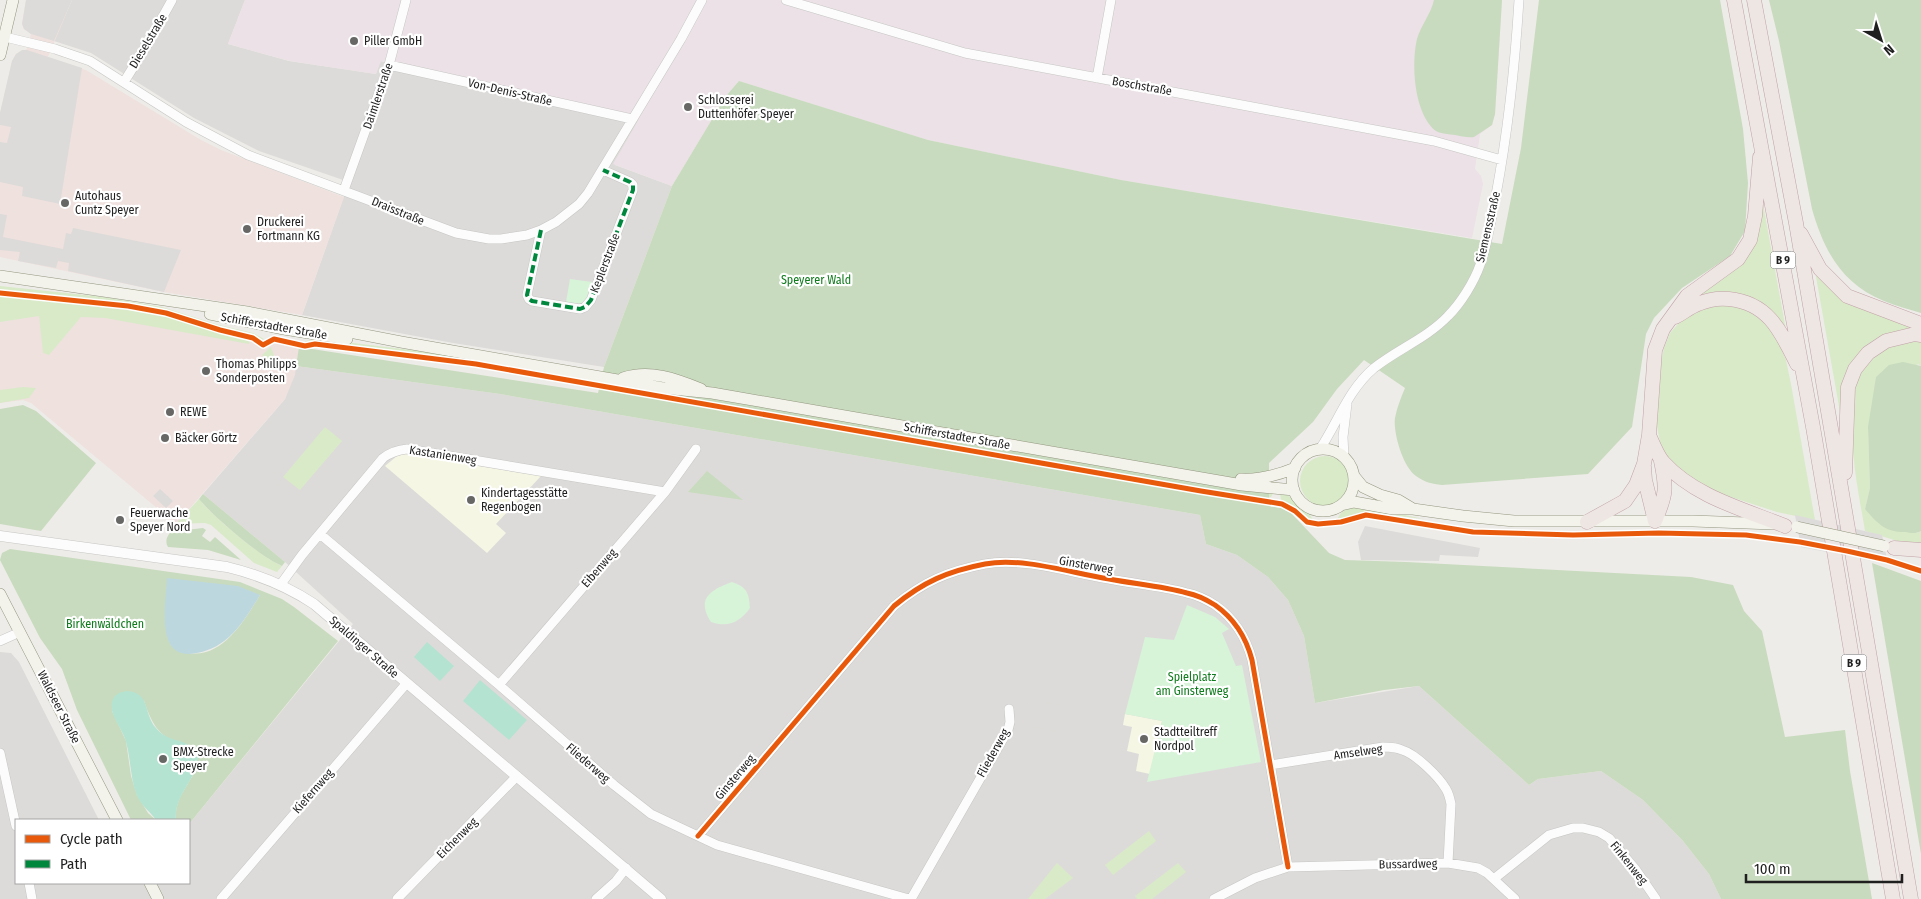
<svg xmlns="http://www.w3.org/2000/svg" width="1921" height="899" font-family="'Fira Sans Condensed',sans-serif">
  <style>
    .residential { fill: #dddbd9 }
    .commercial { fill: #efe1de }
    .industrial { fill: #ebe1e6 }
    .education { fill: #f6f6e4 }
    .religious { fill: #dcdbd9 }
    .grass { fill: #d9eac8 }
    .forest { fill: #c8dbbe; fill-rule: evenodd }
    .park { fill: #d7f3d8 }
    .pitch { fill: #b5e3d1 }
    .water { fill: #bdd7df }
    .pier { fill: #dddcdb }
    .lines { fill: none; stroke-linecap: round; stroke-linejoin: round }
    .minor-casing { stroke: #c6c6c4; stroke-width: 10 }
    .tertiary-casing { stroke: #c6c6c4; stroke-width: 11 }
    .secondary-casing { stroke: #949780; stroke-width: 12 }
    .trunk-casing { stroke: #c1a1a8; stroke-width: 15 }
    .minor { stroke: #fcfcfc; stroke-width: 9 }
    .tertiary { stroke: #fcfcfc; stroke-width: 10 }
    .secondary { stroke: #f3f3eb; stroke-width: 11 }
    .trunk { stroke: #eee6e2; stroke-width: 14 }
    .secondary-bridge-casing { stroke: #949780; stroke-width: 12; stroke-linecap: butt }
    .secondary-bridge { stroke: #f3f3eb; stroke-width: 11 }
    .quiet { stroke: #00873e; stroke-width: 4; stroke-dasharray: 8 4; stroke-linecap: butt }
    .cycleway-casing { stroke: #fff; stroke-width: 8 }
    .cycleway { stroke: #e8590c; stroke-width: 5 }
    .poi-dot { fill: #676765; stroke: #fff; stroke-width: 2 }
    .labels { text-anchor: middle; stroke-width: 4.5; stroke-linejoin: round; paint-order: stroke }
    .shield { fill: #fff; stroke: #626262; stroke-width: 1 }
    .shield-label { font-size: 11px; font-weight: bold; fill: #1f1f1f }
    .street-label { font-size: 12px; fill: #1f1f1f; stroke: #fff }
    .poi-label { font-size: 12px; fill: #1f1f1f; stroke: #fff; text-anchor: start }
    .park-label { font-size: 12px; fill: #107b1d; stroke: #fff }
  </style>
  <rect width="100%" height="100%" fill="#eeece8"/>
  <path class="residential" d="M72,0H245L228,44L289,61L376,74L380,61L639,119L615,165L672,186L604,367L453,343L302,315L349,182L259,151L194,118L91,53L54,41Z
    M296,366L500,394L1200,515L1206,544L1237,555L1268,577L1288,600L1304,636L1315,703L1419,686L1529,785L1538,779L1601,771L1643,800L1683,841L1709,874L1721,899H0V652L11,653L19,662L99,820H16V883H189V824L353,624L285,562L203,494L285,399Z"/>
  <path class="commercial" d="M26,0H72L48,57L86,70L201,140L221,150L344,197L302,315L164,292L0,257V113L12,61L16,54L27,49L31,34L24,29L22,24Z
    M0,296L125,308L167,315L219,332L252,340L259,343L265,350L275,343L299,347L295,375L285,399L176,524L31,403L23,400L0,403Z"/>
  <path class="industrial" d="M245,0H1502L1495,114L1492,125L1480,134L1475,169L1481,176L1483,184L1472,238L1121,180L928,140L739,81L726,96L672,186L613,164L639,119L381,61L376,74L290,61L228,44Z"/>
  <path class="education" d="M405,454L541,476L496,524L506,533L487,553L385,466L397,456Z
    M1125,714L1162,721L1150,774L1136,771L1139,754L1127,751L1132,727L1123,725Z"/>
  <path class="religious" d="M26,0H72L54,41L31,34L24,29L22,24Z
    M22,50H27L82,68L60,204L22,196L23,187L0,182V142L7,143L11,127L0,125V113L12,61L16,54Z
    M0,214L7,215L3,237L63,249L66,233L71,234L73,228L181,250L164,292L68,271L69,263L58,261L56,268L18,261L20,252L0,250Z
    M693,465L700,471L685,490L678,485Z
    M281,479L298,493L293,500L276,486Z
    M160,489L173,501L166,508L153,496Z
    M1365,526L1480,548L1478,557L1440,555L1439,561L1361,560L1358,542Z
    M366,550L409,588L401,598L358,560Z
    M342,565L363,583L349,600L328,582Z
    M1229,629L1236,641L1242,665L1236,666L1222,633Z
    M786,677L804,691L800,697L782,683Z
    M826,691L835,699L785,757L777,750Z
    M1028,699L1067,707L1062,733L1023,725Z
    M1017,729L1024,733L1015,748L1009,744Z
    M925,736L959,757L944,780L910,759Z
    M1006,749L1012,752L1004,766L998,762Z
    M991,773L997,777L991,789L984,786Z
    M990,795L1016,811L1011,819L985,803Z
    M971,807L981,812L977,821L966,815Z
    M898,810L939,838L924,860L883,832Z
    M1005,827L1024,840L1019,847L1000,835Z
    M1084,876L1095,890L1088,896L1077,882Z
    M823,883L869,895L868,899H844L821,893Z"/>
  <path class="grass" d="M1763,204L1786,330L1765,307L1693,302L1703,289L1720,279Z
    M1815,271C1839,308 1881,316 1921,327L1871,346L1842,412H1840Z
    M0,286L104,297L162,307L219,325L253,333L264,339L262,340L249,334L219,327L162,310L105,301L0,290Z
    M0,296L125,308L167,315L219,332L250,339L249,344L105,318L81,317L49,355L43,353L39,316L0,322Z
    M1722,303L1755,312L1772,331L1779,343L1786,360L1791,384L1815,520L1777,512L1703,488L1674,468L1661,448L1656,421L1659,371L1664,348L1670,333L1683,318L1697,309Z
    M320,339L436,353L1274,492L1271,497L1266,498L422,354L324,343L305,344V341Z
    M1921,340V366L1918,364L1868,427L1870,488L1865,509L1917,533L1921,531V546L1907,544L1865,531C1858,487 1834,386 1875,355C1889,344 1904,342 1921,340Z
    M271,347L278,367L262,355Z
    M23,387L36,388L29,398L0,403V390Z
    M325,427L342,441L300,490L283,477Z
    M1300 481a25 25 0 1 1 50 0a25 25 0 1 1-50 0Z
    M1280,492C1290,495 1310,510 1313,521L1306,519L1294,506L1281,500Z
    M199,499C215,518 259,556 282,566L277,572L254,563L211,525L205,523L176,524Z
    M1362,506L1424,519L1362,512L1337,520C1342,508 1349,508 1362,506Z
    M1149,831L1156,841L1113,875L1105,865Z
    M1057,863L1073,878L1045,899H1028Z
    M1178,863L1186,872L1152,899H1137L1135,896Z"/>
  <path class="forest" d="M1434,0H1502L1495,114L1492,125L1474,137C1468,138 1461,136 1455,135C1449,134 1441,134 1436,131C1414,114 1411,64 1417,39C1421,25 1431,14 1434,0Z
    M1539,0H1720L1743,129L1748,183L1745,231L1730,256L1682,288L1654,318L1646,334L1632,427L1588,474L1442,485C1432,484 1424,482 1416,476C1403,467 1393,433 1395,418C1397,407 1401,398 1405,388L1364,360L1337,389L1313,422L1269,463V506L1281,508L1291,513L1329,553L1345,560L1406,562L1691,577L1733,585L1744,611L1762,631L1785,737L1845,730L1850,771L1872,899H1721L1709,874L1683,841L1643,800L1601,771L1538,779L1529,785L1419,686L1384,690L1315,703L1304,636L1288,600L1268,577L1237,555L1206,544L1200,515L500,394L296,366L299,347L598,393L604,367L672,186L726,96L739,81L928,140L1121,180L1502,244L1521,148Z
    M1769,0H1921V313C1909,309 1896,306 1884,301C1842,284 1824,251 1812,209L1779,41Z
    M1903,362L1921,366V531C1916,534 1911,533 1905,532C1885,532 1878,524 1865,509L1870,488L1868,427L1876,377L1889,365Z
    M23,405L36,411L96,463L41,531L0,524V409Z
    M707,471L743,500L688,492Z
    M203,494L285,562L282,566C260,557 214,517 199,499Z
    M203,528L206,530L202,536L210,542L215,537L241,560L208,550L168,547C164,540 168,535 173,529L177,531Z
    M10,549L240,582L282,599L294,607L338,641L189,824V820H176C174,797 191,784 198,764L181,743C158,738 151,721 144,701L112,711L126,741L131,776L137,795L148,813L156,820H131L77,710L62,669L40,638L0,560L2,553ZM260,595C244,621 221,662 184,652C175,650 171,648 168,638Z
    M1872,563L1921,581V854Z"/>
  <path class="park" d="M570,279L592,282L588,299L580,304L566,302Z
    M732,582C747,587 749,593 750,608C740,622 728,628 711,622C696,599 710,590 732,582Z
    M1187,605L1215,617L1229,629L1222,633L1236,666L1242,665L1261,762L1147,782L1162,721L1125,714L1145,637L1174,640Z"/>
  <path class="pitch" d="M427,642L454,666L440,681L414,657Z
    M480,680L527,720L509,740L463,701Z
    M127,691C151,693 143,713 156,728C168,742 179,738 190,746C193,748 196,752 198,755C198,780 174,793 176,820H156C150,811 143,808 137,796C130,778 131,760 126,742C123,729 109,716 112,702C114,694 120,692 127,691Z"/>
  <path class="water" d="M167,578L238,586L260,595C243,623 226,652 189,654C181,654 174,651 170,644C161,628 166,596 167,578Z"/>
  <path class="pier" d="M1795,515L1882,535L1888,564L1801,547Z"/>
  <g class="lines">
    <defs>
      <path id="minor" d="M786,0L965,53L1434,141L1502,160
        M5,37L55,49L90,61L186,122L248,155L456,233L489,239H501L527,235L541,230L556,222L579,204L588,193L681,39L702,0
        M389,65L632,119
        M1097,78L1111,0
        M124,82L147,45L172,0
        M344,190L389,65L406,0
        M541,230L527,295L529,299L532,301L580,309L585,307L591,300L633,190V185L630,182L603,170
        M1320,449C1338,422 1348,390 1374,368C1398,349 1427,338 1448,316C1461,303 1474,282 1480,265C1488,243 1491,218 1496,195C1508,131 1515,65 1519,0
        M1344,457L1343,437L1347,404
        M320,534L499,685L614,785L651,814L717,845L909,899
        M281,584L302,555L383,458C391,452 397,450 407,449L665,492
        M0,641L20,632
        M499,685L665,492L696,449
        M0,753L16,826
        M1270,765L1383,747C1390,747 1396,747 1402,750C1416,754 1439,777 1446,789C1449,794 1450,799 1451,804L1448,863
        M698,836L894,606C923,582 948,571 985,564C1023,557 1071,573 1109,579C1135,584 1162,586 1187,593C1197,595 1207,600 1215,605C1235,619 1246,637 1252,660L1288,867
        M1495,878L1549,835L1573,828H1583L1599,832L1609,838L1636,870L1656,899
        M29,883L32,899
        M221,899L406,684
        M397,899L517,776
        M596,899L616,881L626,868
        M911,899L1008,730L1010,722L1009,709
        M1214,899L1255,878L1288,867L1448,863L1478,868L1487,873L1515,899"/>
      <path id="tertiary" d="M0,536L227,567C260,575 287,586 314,604L661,899"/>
      <path id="secondary" d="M0,55L13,0
        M0,276L247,312L401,342L663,388L712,393L1242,485L1294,490
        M210,314L284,329L347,339
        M623,378C650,369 676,379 701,389
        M1292 480a31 31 0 1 1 62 0a31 31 0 1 1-62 0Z
        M1354,476L1363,487L1380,495L1398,500L1413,509
        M1241,479C1259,480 1278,475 1295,468
        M1341,505L1354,502L1393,509H1413L1463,516L1514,521H1693L1773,524
        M0,594L117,820
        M150,883L158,899"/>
      <path id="trunk" d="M1734,0L1813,427L1893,899
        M1754,0L1796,223L1911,899
        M1801,234L1820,269L1847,296L1921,324
        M1675,317C1683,313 1690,307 1698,304C1707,300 1719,298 1729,299C1769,303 1781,332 1797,364
        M1649,435C1653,444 1657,455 1663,462C1695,497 1743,509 1785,526
        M1644,467L1645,480L1655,521
        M1845,473L1848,387L1855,369L1868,353L1886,341L1915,334L1921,335
        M1655,521C1666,495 1667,489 1661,461
        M1587,522L1625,501L1636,485L1644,464L1649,435L1655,350L1663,329L1687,296L1738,259L1750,240L1755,216L1760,157
        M1894,548L1921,550"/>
    </defs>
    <use href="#minor" class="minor-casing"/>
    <use href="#tertiary" class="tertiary-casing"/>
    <use href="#secondary" class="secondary-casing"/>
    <use href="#trunk" class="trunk-casing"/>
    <use href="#minor" class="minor"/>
    <use href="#tertiary" class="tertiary"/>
    <use href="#secondary" class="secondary"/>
    <use href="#trunk" class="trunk"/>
    <defs>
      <path id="secondary-bridge" d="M1797,527L1884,546"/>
    </defs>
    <use href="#secondary-bridge" class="secondary-bridge-casing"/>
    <use href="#secondary-bridge" class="secondary-bridge"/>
    <path class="quiet" d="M541,230L527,295L529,299L532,301L580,309L585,307L591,300L633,190V185L630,182L603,170"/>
    <defs>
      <path id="cycleway" d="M0,293L128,306L166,313L220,330L253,338L263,345L274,339L305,346L315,344L476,364L1201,491L1282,504L1295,511L1307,522L1318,524L1341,522L1366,515L1473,532L1573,535L1659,533L1746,535L1800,542L1847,551L1887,560L1921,571
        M698,836L894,606C923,582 948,571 985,564C1023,557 1071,573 1109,579C1135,584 1162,586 1187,593C1197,595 1207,600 1215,605C1235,619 1246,637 1252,660L1288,867"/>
    </defs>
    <use href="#cycleway" class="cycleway-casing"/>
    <use href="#cycleway" class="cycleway"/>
  </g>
  <g class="poi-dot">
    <circle cx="354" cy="41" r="5"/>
    <circle cx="688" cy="107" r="5"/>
    <circle cx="65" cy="203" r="5"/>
    <circle cx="247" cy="229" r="5"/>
    <circle cx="206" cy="371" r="5"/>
    <circle cx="170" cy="412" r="5"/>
    <circle cx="165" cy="438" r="5"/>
    <circle cx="471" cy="500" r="5"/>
    <circle cx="120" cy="520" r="5"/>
    <circle cx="1144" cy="739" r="5"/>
    <circle cx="163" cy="759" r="5"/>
  </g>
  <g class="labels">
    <g class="shield">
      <rect x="1770.5" y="251.5" width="25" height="17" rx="4"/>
      <rect x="1841.5" y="654.5" width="25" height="17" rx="4"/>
    </g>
    <g class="shield-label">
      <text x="1783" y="264">B 9</text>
      <text x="1854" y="667">B 9</text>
    </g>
    <g class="street-label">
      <text transform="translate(148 41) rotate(-59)" y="4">Dieselstraße</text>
      <text transform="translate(1142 86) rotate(10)" y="4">Boschstraße</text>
      <text transform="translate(510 92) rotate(13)" y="4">Von-Denis-Straße</text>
      <text transform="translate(378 96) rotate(-71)" y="4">Daimlerstraße</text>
      <text transform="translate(398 211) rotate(22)" y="4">Draisstraße</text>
      <text transform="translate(1488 227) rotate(-77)" y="4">Siemensstraße</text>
      <text transform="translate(605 263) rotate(-69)" y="4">Keplerstraße</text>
      <text transform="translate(274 326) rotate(10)" y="4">Schifferstadter Straße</text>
      <text transform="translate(957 436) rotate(10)" y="4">Schifferstadter Straße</text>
      <text transform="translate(443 455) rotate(9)" y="4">Kastanienweg</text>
      <text transform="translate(1086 565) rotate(10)" y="4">Ginsterweg</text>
      <text transform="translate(599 568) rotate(-49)" y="4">Eibenweg</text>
      <text transform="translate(364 647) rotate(41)" y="4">Spaldinger Straße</text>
      <text transform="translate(59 707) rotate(63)" y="4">Waldseer Straße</text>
      <text transform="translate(1358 752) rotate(-8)" y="4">Amselweg</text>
      <text transform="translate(993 753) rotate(-61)" y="4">Fliederweg</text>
      <text transform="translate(588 763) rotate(41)" y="4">Fliederweg</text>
      <text transform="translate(735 777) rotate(-50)" y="4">Ginsterweg</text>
      <text transform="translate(313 791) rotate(-49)" y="4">Kiefernweg</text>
      <text transform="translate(457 838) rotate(-45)" y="4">Eichenweg</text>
      <text transform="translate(1629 863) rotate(51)" y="4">Finkenweg</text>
      <text transform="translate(1408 864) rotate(-1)" y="4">Bussardweg</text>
    </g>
    <g class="poi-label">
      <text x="364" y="45">Piller GmbH</text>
      <text x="698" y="104">Schlosserei<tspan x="698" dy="14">Duttenhöfer Speyer</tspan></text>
      <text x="75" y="200">Autohaus<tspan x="75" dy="14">Cuntz Speyer</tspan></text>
      <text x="257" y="226">Druckerei<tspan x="257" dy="14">Fortmann KG</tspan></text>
      <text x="216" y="368">Thomas Philipps<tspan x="216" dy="14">Sonderposten</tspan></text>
      <text x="180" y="416">REWE</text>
      <text x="175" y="442">Bäcker Görtz</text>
      <text x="481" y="497">Kindertagesstätte<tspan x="481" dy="14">Regenbogen</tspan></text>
      <text x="130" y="517">Feuerwache<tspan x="130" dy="14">Speyer Nord</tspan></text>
      <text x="1154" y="736">Stadtteiltreff<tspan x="1154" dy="14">Nordpol</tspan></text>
      <text x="173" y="756">BMX-Strecke<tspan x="173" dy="14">Speyer</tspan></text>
    </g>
    <g class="park-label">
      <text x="816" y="284">Speyerer Wald</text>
      <text x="105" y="628">Birkenwäldchen</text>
      <text x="1192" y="681">Spielplatz<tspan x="1192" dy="14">am Ginsterweg</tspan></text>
    </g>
  </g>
  <rect x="15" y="819" width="175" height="65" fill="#ffffff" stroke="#a5a5a5"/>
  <rect x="25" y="835" width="25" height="8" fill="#e8590c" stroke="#a5a5a5"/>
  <text x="60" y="844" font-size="15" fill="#1f1f1f">Cycle path</text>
  <rect x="25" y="860" width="25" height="8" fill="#00873e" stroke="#a5a5a5"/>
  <text x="60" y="869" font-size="15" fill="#1f1f1f">Path</text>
  <g transform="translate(1881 40) rotate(141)" stroke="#ffffff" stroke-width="4" paint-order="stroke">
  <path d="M0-4L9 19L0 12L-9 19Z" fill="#1f1f1f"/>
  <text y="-8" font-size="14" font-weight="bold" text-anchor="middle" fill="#1f1f1f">N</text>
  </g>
  <path d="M1746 874v8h156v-8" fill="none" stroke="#1f1f1f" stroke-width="2.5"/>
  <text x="1754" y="874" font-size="15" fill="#1f1f1f" stroke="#ffffff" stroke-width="4" paint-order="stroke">100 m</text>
</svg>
